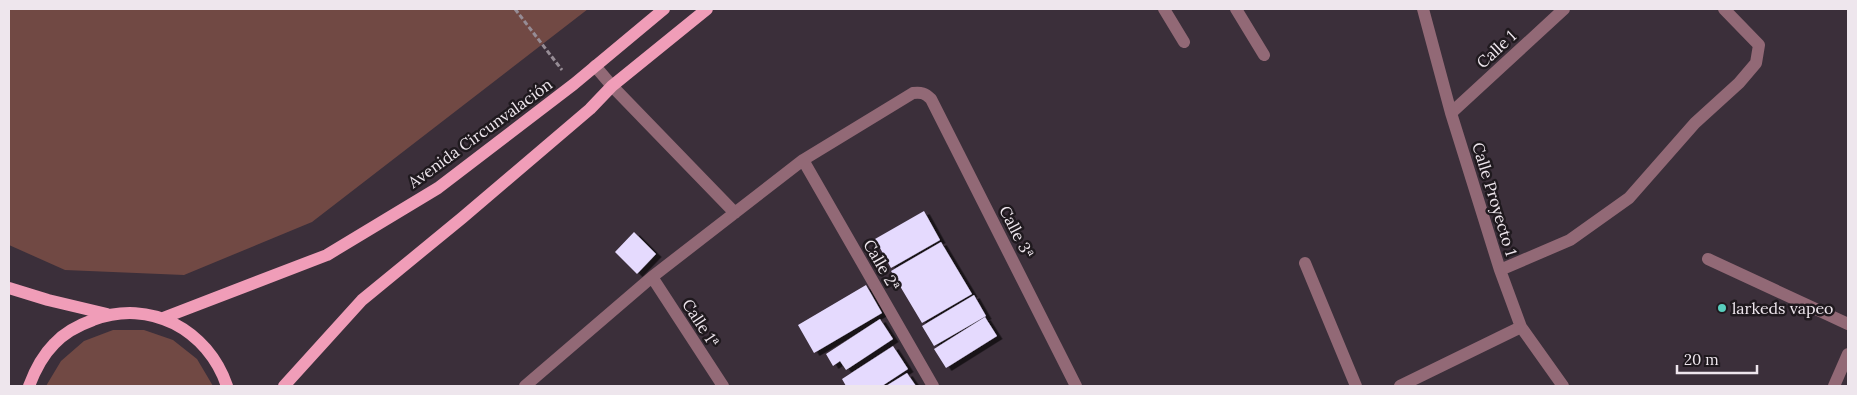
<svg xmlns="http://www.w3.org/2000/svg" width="1857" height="395" font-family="Lora,serif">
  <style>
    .green { fill: #714944 }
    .building { fill: #e5dafe; filter: url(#shadow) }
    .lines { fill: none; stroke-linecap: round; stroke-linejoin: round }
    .path { stroke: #968c95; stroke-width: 3; stroke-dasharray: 5 2.5; stroke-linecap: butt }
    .minor { stroke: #926976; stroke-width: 12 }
    .major { stroke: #f09db8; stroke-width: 12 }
    .poi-dot { fill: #59cebe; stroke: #1f191e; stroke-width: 2 }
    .labels { text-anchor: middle; stroke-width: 5; stroke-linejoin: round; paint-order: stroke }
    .street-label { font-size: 16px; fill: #eee6ed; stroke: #1f191e }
    .poi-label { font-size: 16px; fill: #eee6ed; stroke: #1f191e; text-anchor: start }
  </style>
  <defs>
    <filter id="shadow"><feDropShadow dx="5.5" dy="3" stdDeviation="0" flood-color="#0009"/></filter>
  </defs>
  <rect width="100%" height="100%" fill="#3b2f3a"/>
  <path class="green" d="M9,9H588L312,222L184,275L65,270L9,245Z
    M113,330H144L173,340L197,359L213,386H46L61,361L84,341Z"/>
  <path class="building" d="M924,211L940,240L891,268L875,239Z
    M634,232L656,254L637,274L615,252Z
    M941,242L972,294L922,323L891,271Z
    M866,285L882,313L814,353L798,325Z
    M974,295L986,316L934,346L922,326Z
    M985,317L997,336L946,368L934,349Z
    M880,319L893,339L846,370L840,361L833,366L826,354Z
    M893,346L908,369L882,386H846L842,379Z
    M907,373L916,386H886Z"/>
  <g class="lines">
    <path class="path" d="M515,9L562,70"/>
    <path class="minor" d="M1164,9L1184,42
      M1236,9L1264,55
      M1423,9L1451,113L1500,270L1521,327L1563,386
      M595,66L612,86L735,213
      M1451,113L1564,9
      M803,160L933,386
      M1708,259L1848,324
      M1305,263L1356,386
      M1500,270L1570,240L1629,198L1695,123L1739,83L1756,63L1759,45L1724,9
      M652,277L723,386
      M525,386L652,277L803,160L913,93C921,92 925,93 931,99L1076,386
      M1400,386L1521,327
      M1834,386L1848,354"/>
    <path class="major" d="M9,288L48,300L107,314
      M163,318L327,255L438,188L574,84L664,9
      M29,386C35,370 42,356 54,344C64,333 79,325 93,320C150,298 208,330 227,386
      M284,386L362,300L462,218L590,109L612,86L707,9"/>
  </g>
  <circle class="poi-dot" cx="1722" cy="308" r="5"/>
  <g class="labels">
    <g class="street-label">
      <text transform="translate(1496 49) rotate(-43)" y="6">Calle 1</text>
      <text transform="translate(480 133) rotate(-36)" y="6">Avenida Circunvalación</text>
      <text transform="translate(1495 199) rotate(73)" y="6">Calle Proyecto 1</text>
      <text transform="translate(1017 232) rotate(63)" y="6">Calle 3ª</text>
      <text transform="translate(882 265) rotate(60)" y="6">Calle 2ª</text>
      <text transform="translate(701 323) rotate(57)" y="6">Calle 1ª</text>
    </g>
    <g class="poi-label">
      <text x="1732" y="314">larkeds vapeo</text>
    </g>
  </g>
  <rect width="1857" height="395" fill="none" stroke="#eee6ed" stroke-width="20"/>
  <path d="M1677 365v8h80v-8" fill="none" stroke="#eee6ed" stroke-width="2.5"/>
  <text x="1684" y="365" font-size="15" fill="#eee6ed" stroke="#1f191e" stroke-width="4" paint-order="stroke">20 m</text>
</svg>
